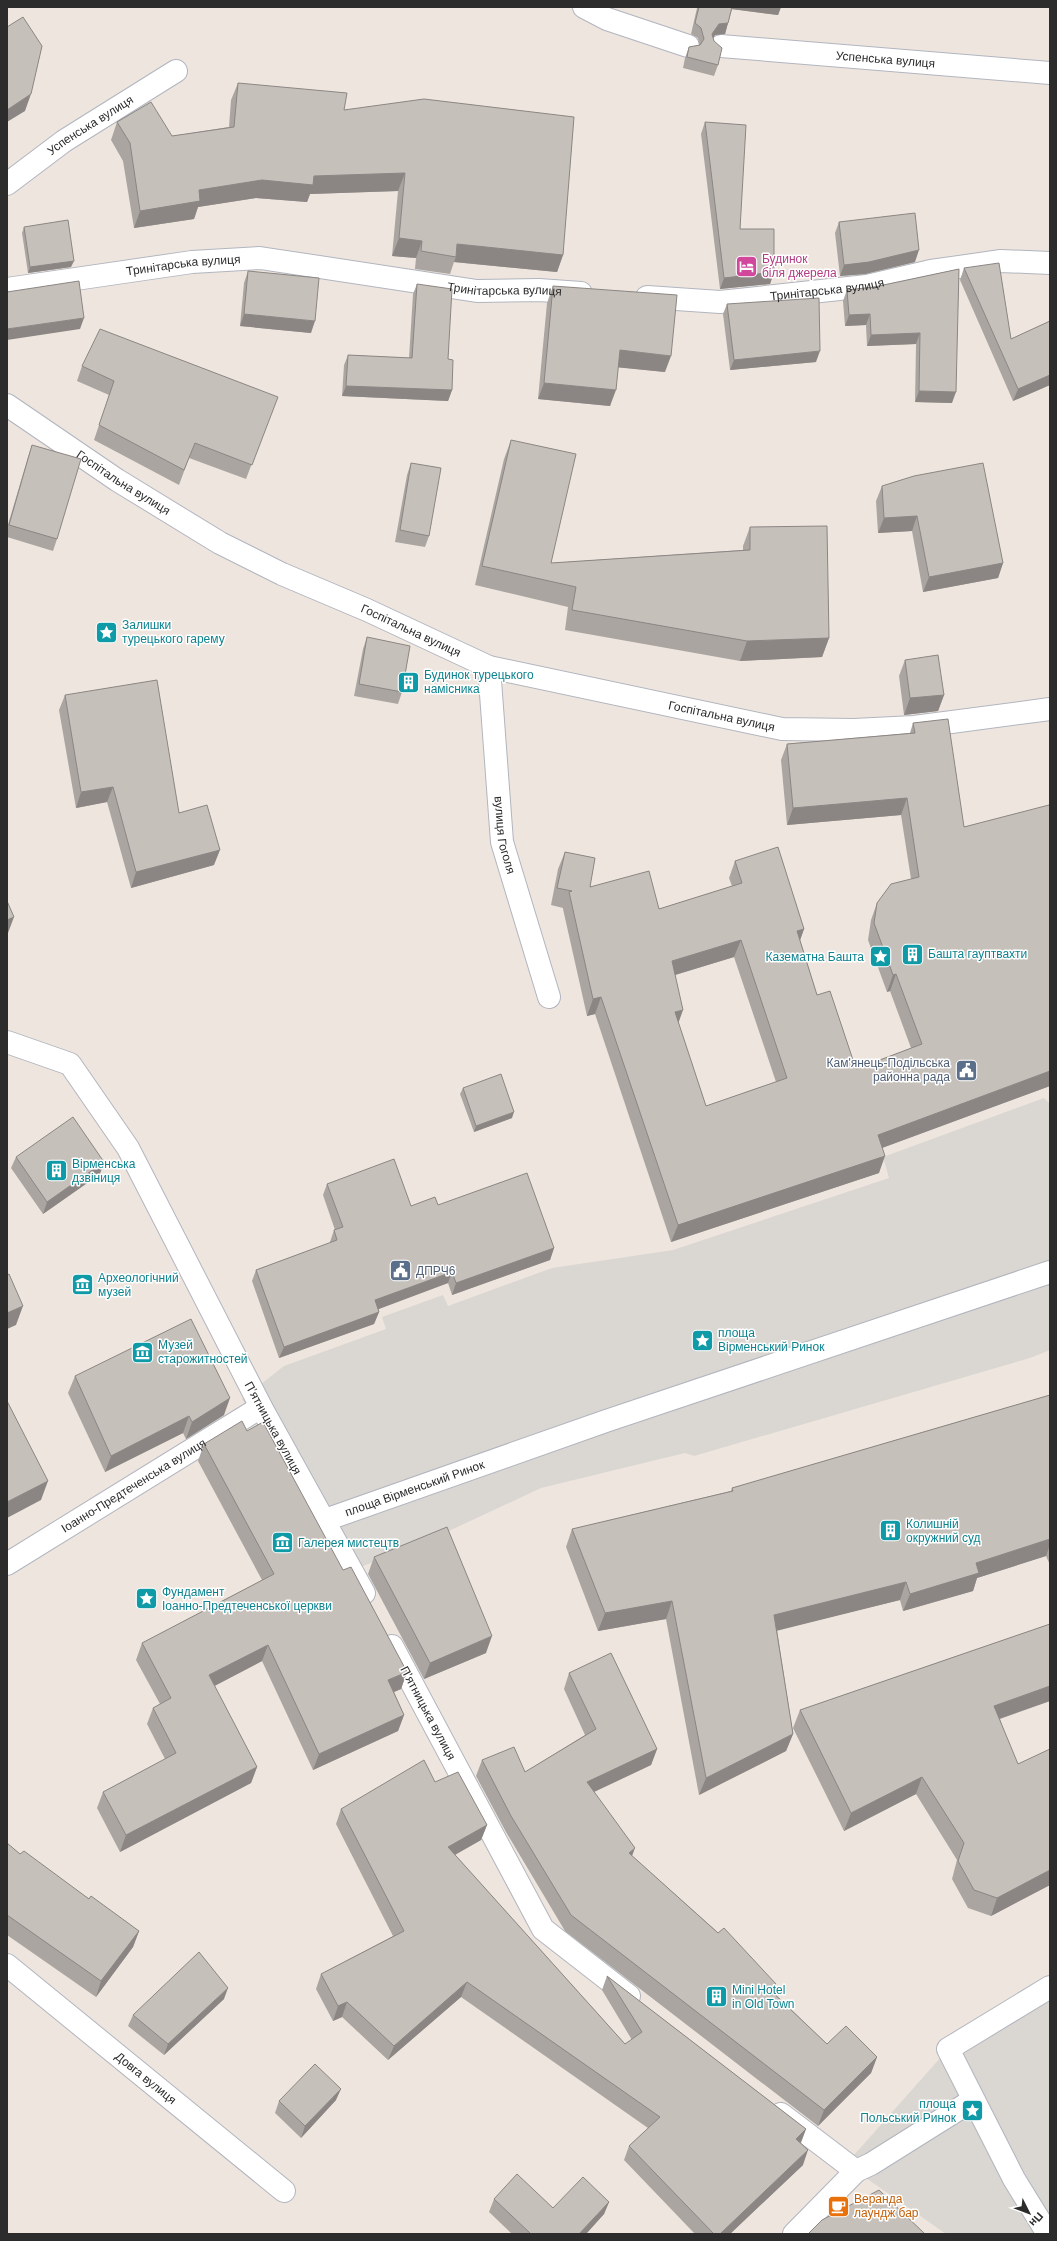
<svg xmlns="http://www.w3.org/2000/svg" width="1057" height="2241" font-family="Helvetica,sans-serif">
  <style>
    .plaza { fill: #dad6d1 }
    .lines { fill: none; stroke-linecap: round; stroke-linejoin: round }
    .service-casing { stroke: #b2b5bf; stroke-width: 24 }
    .minor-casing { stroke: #b2b5bf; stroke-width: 24 }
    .service { stroke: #fff; stroke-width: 22 }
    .minor { stroke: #fff; stroke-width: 22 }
    .wall { fill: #aaa5a1; fill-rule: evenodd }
    .shaded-wall { fill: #8b8683 }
    .building { fill: #c6c0bb; stroke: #8b8683; fill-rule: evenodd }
    .labels { text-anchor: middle; stroke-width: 3; stroke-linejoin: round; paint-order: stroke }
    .street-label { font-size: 12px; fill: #2c2c2c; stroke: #fff }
    .hotel-label { font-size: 12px; fill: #b23c85; stroke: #fff; text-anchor: start }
    .culture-label { font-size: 12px; fill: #0d838f; stroke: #fff; text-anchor: start }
    .service-label { font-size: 12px; fill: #4e5e75; stroke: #fff; text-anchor: end }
    .food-label { font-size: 12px; fill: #c56008; stroke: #fff; text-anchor: start }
  </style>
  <rect width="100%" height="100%" fill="#eee6de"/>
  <path class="plaza" d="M1044,1098L1050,1104V1350L1030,1358L694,1456L685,1453L541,1488L438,1536L341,1575L265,1434L242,1399L284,1366L386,1329L382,1317L443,1295L448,1306L552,1268L673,1250L889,1178L883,1157Z
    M1050,1997V2234H946L846,2164L941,2057Z"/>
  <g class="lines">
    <defs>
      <g id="service">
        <path id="s1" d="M7,184L64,141L176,71"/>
        <path d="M794,2234L856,2171"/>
      </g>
      <g id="minor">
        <path d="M584,7L607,19L688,46"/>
        <path id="s2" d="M721,46L1050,73"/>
        <path id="s3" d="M7,289L192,262L260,258L477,291L539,290L581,293"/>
        <path id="s4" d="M647,297L720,302L867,286L931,271L1001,261L1050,263"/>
        <path id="s5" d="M7,405L117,480L220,543L282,574L367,610L489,667L782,729L854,730L914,727L1050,709"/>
        <path id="s6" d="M489,667L502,842L549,997"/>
        <path d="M7,1042L70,1064L128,1148L261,1407L364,1593"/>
        <path id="s7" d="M325,1520L606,1421L1050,1272"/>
        <path id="s8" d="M7,1564L261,1407"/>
        <path d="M392,1646L543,1929L629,1996"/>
        <path id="s9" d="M7,1965L284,2191"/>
        <path d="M781,2114L856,2171L871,2164L973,2100"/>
        <path d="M1048,2234L1014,2179L948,2049L1050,1987"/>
      </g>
    </defs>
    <use href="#service" class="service-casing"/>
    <use href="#minor" class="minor-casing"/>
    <use href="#service" class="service"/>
    <use href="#minor" class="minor"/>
  </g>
  <path class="wall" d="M687,7H781L778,15L732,9L728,23L725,34L715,35L713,38L718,65L714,76L683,68L685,58L689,47L699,45L698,38L691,34L697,8Z
    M238,83L344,110L563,255L557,272L454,262L450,274L415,269L416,258L392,256L398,191L310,194L307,202L256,198L198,207L194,219L134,228L123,161L111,140L117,122L172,136L229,127L231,100Z
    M705,122L740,229L774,272L770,284L720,289L701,134Z
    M839,222L915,262L865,274L840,276L835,233Z
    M24,227L71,267L28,273L22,233Z
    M964,268L1011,339L1050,321V385L1013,401L960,280Z
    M959,269L952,403L915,402L916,344L867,346L866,325L845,326L843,301L847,290L874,287Z
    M248,271L311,333L240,326L244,283Z
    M417,284L448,359L452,390L448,401L342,396L344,365L348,355L409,358L413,294Z
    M553,286L665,372L618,367L610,406L538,399L547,303Z
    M727,304L816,362L730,370L723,314Z
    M82,366L272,411L246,479L189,458L179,485L94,440L109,395L77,381Z
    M511,440L551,563L743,550V546L750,527L829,638L822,657L740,661L565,630L568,607L475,585L504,459Z
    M32,445L57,539L53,551L7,537V528L28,457Z
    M411,463L429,536L425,547L395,542L407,475Z
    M882,486L1003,563L998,578L923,592L912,531L878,533L876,501Z
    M367,637L402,692L398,704L354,696L363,649Z
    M905,660L944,695L938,711L904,715L899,676Z
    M65,695L179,813L214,865L131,888L107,802L76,808L59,710Z
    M913,723L964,827L1050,807V1086L882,1148L879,1173L671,1242L595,1014L587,1016L563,909V908L551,905L558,869L565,852L590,887L659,909L732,886L729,878L735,861L804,929L800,940L817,995L856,1069L911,1048L890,991L887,992L868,940L871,920L877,903L911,879L901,815L787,825L781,760L787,744L910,733ZM734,957L776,1082L706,1106L678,1023L675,975Z
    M463,1088L512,1118L474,1132L460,1094Z
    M16,1157L100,1174L43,1214L11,1168Z
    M327,1184L411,1206L438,1205L554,1248L550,1260L452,1295L448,1283L378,1309L379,1312L374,1324L279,1358L252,1281L256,1270L330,1243V1242L334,1230H335L323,1195Z
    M75,1376L224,1415L186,1439L183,1433L105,1472L68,1393Z
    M1050,1395V1565L1046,1556L977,1578L973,1591L903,1611L900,1600L777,1630L793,1734L786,1751L699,1795L666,1619L598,1631L566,1547L572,1529L731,1491L732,1488Z
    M247,1431L343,1570L407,1672L401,1689L394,1692L404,1715L398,1731L313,1770L262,1661L214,1686L257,1767L251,1783L120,1852L97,1808L103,1792L165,1759L147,1724L153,1708L160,1704L136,1660L142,1643L262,1580L198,1461L204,1444Z
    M374,1557L486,1653L424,1679L368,1574Z
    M1050,1624V1701L1000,1719L1050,1885L991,1916L968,1908L952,1879L957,1860L916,1794L844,1831L793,1728L800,1710Z
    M569,1673L657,1749L651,1765L594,1792L632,1856L776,1984L773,1992L827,2044L877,2057L871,2073L818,2126L565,1931L506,1832L476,1776L482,1760L525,1772L585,1735L564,1689Z
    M435,1782L487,1825L481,1840L455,1855L625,2044L632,2040L602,1990L607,1976L806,2129L801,2143L803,2165L730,2234H695L624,2160L629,2146L648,2128L461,1997L388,2060L342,2017L333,2021L316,1989L321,1974L393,1936L336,1824L341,1809Z
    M7,1843L20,1854L139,1931L133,1947L96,1997L7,1935Z
    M224,1999L164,2055L128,2026L133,2015Z
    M336,2100L301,2138L275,2113L279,2101Z
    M494,2199L553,2208L609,2202L604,2214L586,2234H512L489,2212Z"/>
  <path class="shaded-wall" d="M687,7H698L697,8Z
    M731,7H781L778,15L731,9Z
    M728,23L725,34L715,35L709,45L712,34L719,24Z
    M31,94L25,111L7,122V110Z
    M405,173L398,191L310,194L307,202L256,198L198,207L194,219L134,228L140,211L199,190L262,180L314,176Z
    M399,238L422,241L416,258L392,256Z
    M457,244L563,255L557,272L454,262L456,257Z
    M919,250L915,262L865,274L840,276L844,265Z
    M74,261L71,267L28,273L30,267Z
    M774,272L770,284L720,289L724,278Z
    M244,314L315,321L311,333L240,326Z
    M870,314L866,325L845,326L849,315Z
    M84,318L80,329L7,340V329Z
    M920,333L916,344L867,346L871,335Z
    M620,350L671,356L665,372L614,367Z
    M820,351L816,362L730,370L734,360Z
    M1050,375V385L1013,401L1018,389Z
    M544,383L616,390L610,406L538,399Z
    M346,386L452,390L448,401L342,396Z
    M919,391L956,392L952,403L915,402Z
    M917,516L912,531L878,533L884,518Z
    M1003,563L998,578L923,592L929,577Z
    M829,638L822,657L740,661L747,641Z
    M944,695L938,711L904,715L910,698Z
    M113,787L107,802L76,808L81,792Z
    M907,798L901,815L787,825L793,808Z
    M220,850L214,865L131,888L136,872Z
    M14,917L8,933L7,934V920Z
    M804,929L798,946L797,931Z
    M741,940L734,957L665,978L672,961Z
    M896,974L890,991L887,992L893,975Z
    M601,997L595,1014L587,1016L593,999Z
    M683,1010L677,1027L675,1012Z
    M1050,1071V1086L871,1152L878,1135Z
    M514,1112L512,1118L474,1132L476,1126Z
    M885,1156L879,1173L671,1242L678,1225Z
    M104,1162L100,1174L43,1214L47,1202Z
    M554,1248L550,1260L452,1295L456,1283Z
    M452,1272L448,1283L371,1312L375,1300Z
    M23,1306L16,1325L7,1329V1313Z
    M379,1312L374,1324L279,1358L284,1347Z
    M230,1398L224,1415L186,1439L192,1422Z
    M189,1416L183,1433L105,1472L111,1456Z
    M48,1481L41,1500L7,1518V1502Z
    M1050,1539V1545L1046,1556L977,1578L973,1591L903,1611L910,1594L976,1563Z
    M906,1582L900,1600L768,1633L774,1615Z
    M672,1601L666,1619L598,1631L605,1613Z
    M492,1636L486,1653L424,1679L430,1663Z
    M268,1645L262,1661L203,1692L209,1675Z
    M407,1672L401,1689L382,1697L388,1680Z
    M1050,1686V1701L987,1723L994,1706Z
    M404,1715L398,1731L313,1770L319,1754Z
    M793,1734L786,1751L699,1795L706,1778Z
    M657,1749L651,1765L581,1798L587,1782Z
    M257,1767L251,1783L120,1852L126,1835Z
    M922,1777L916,1794L844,1831L851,1813Z
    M487,1825L481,1840L442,1862L448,1847Z
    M635,1848L629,1864V1853Z
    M1050,1870V1885L991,1916L997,1898Z
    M139,1931L133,1947L96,1997L101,1981Z
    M467,1982L461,1997L388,2060L394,2046Z
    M776,1984L770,2000V1990Z
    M228,1988L224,1999L164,2055L168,2044Z
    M347,2002L342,2017L333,2021L338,2006Z
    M877,2057L871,2073L818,2126L824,2110Z
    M341,2089L336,2100L301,2138L305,2126Z
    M806,2129L800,2144L796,2139Z
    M808,2150L803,2165L730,2234H720Z
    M609,2202L604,2214L586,2234H579Z"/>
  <path class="building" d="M699,7H732L728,23L719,24L712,34L714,41L722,48L718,65L687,57L689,47L700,45L704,39L701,28L695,23Z
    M23,17L42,46L31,94L7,110V27Z
    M238,83L347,93L344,110L424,99L574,117L563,255L457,244L456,257L421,251L422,241L399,238L405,173L314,176L313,185L262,180L199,190L200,201L140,211L130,143L117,122L151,102L172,136L234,127Z
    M705,122L746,125L740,229H774V272L724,278Z
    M915,213L919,250L869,262L844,265L839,222Z
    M68,220L74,261L30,267L24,227Z
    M999,263L1011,339L1050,321V375L1018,389L964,268Z
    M959,269L956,392L919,391L920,333L871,335L870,314L849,315L847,290L874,287Z
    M248,271L319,278L315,321L244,314Z
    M79,281L84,318L7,329V292Z
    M417,284L452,289L448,359L453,360L452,390L346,386L348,355L412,358Z
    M553,286L677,295L671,356L620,350L616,390L544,383Z
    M819,298L820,351L734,360L727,304Z
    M100,329L278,397L252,465L195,443L184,470L99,425L114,381L82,366Z
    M511,440L576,454L551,563L750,550V527L827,526L829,638L747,641L572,610L576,587L482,566Z
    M32,445L81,459L57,539L9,525Z
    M411,463L441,468L429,536L400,530Z
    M983,463L1003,563L929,577L917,516L884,518L882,486L914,476Z
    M367,637L410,646L402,692L359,684Z
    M938,655L944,695L910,698L905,660Z
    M157,680L179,813L207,805L220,850L136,872L113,787L81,792L65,695Z
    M948,719L964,827L1049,805L1050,807V1071L878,1135L885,1156L678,1225L601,997L593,999L569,892L572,891L557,888L565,852L595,858L590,887L649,871L659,909L742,883L735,861L778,847L804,929L797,931L817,995L830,991L856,1069L922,1044L896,974L893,975L874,923L877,903L891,884L919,877L907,798L793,808L787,744L915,733L913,723ZM741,940L787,1078L706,1106L675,1012L683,1010L672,961Z
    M7,901L14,917L7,920Z
    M501,1074L514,1112L476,1126L463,1088Z
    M73,1117L104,1162L47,1202L16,1157Z
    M394,1159L411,1206L435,1197L438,1205L527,1173L554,1248L456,1283L452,1272L375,1300L379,1312L284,1347L256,1270L337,1240L334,1230L343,1227L327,1184Z
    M9,1274L23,1306L7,1313V1275Z
    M191,1319L230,1398L192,1422L189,1416L111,1456L75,1376Z
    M1050,1395V1539L976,1563L979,1573L910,1594L906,1582L774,1615L793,1734L706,1778L672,1601L605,1613L572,1529L733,1491L732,1488Z
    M7,1401L48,1481L7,1502Z
    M242,1421L247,1431L263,1422L343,1570L351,1567L407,1672L388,1680L404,1715L319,1754L268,1645L209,1675L257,1767L126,1835L103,1792L176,1753L153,1708L171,1698L142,1643L274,1574L204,1444Z
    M447,1527L492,1636L430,1663L374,1557Z
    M1050,1624V1686L994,1706L1018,1764L1050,1749V1870L997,1898L974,1890L958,1861L964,1843L922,1777L851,1813L800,1710Z
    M611,1653L657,1749L587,1782L635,1848L629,1853L718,1933L724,1928L776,1984L770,1990L827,2044L846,2026L877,2057L824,2110L571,1915L511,1816L482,1760L514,1747L525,1772L596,1729L569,1673Z
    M424,1760L435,1782L458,1772L487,1825L448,1847L625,2044L642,2032L607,1976L806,2129L796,2139L808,2150L720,2234H714L629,2146L660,2117L467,1982L394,2046L347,2002L338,2006L321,1974L404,1931L341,1809Z
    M7,1843L20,1854L24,1851L89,1899L91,1896L139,1931L101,1981L7,1915Z
    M199,1952L228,1988L168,2044L133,2015Z
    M315,2064L341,2089L305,2126L279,2101Z
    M517,2174L553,2208L583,2177L609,2202L579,2234H531L494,2199Z
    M879,2190L925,2234H808L822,2220Z"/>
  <defs>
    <symbol id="hotel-square" viewBox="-11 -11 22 22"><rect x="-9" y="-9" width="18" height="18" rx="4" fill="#d1479c" stroke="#fff"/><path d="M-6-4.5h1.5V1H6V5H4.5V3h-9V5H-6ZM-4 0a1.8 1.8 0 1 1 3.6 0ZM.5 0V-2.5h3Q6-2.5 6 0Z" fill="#fff"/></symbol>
    <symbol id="sight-square" viewBox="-11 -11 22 22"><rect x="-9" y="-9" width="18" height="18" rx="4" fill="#0f9aa8" stroke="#fff"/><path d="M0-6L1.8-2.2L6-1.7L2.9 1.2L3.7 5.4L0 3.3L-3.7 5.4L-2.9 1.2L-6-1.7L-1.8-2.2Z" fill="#fff"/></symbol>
    <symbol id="building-square" viewBox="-11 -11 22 22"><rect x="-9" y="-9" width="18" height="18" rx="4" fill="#0f9aa8" stroke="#fff"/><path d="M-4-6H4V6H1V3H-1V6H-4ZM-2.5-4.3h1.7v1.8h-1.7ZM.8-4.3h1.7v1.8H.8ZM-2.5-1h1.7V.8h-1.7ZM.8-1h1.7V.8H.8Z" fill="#fff"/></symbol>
    <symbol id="civic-square" viewBox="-11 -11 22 22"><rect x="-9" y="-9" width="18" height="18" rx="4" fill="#5c6f8a" stroke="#fff"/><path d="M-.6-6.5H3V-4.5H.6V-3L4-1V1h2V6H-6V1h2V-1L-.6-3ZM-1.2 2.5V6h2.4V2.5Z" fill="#fff"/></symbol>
    <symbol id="museum-square" viewBox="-11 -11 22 22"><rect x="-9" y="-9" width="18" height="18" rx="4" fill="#0f9aa8" stroke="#fff"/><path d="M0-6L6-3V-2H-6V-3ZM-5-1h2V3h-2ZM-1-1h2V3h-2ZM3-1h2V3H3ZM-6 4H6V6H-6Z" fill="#fff"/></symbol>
    <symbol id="cafe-square" viewBox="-11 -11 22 22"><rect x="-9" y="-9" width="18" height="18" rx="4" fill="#e8710a" stroke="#fff"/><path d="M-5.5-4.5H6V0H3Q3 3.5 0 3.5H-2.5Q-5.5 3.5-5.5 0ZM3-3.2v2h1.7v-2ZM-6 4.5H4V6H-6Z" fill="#fff"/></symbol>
  </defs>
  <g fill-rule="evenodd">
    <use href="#hotel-square" x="734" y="254" width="25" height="25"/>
    <use href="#sight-square" x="94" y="620" width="25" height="25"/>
    <use href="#building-square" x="396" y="670" width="25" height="25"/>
    <use href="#building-square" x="900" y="942" width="25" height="25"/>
    <use href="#sight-square" x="868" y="944" width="25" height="25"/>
    <use href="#civic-square" x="954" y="1058" width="25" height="25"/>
    <use href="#building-square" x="44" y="1158" width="25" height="25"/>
    <use href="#civic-square" x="388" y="1258" width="25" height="25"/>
    <use href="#museum-square" x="70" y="1272" width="25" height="25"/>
    <use href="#sight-square" x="690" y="1328" width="25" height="25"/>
    <use href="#museum-square" x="130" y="1340" width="25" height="25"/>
    <use href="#building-square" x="878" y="1518" width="25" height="25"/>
    <use href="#museum-square" x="270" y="1530" width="25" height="25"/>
    <use href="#sight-square" x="134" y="1586" width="25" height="25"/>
    <use href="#building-square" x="704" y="1984" width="25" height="25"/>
    <use href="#sight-square" x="960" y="2098" width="25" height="25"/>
    <use href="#cafe-square" x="826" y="2194" width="25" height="25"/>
  </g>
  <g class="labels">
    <g class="street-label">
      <text dy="4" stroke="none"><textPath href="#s2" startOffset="165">Успенська вулиця</textPath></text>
      <text dy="4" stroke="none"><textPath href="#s1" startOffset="102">Успенська вулиця</textPath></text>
      <text dy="4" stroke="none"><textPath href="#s3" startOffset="178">Тринітарська вулиця</textPath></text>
      <text dy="4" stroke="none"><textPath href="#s3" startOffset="502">Тринітарська вулиця</textPath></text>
      <text dy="4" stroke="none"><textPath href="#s4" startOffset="181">Тринітарська вулиця</textPath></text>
      <text dy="4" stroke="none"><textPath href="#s5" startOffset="140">Госпітальна вулиця</textPath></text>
      <text dy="4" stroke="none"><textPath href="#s5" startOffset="464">Госпітальна вулиця</textPath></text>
      <text dy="4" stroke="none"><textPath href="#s5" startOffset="788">Госпітальна вулиця</textPath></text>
      <text dy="4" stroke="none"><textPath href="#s6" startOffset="169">вулиця Гоголя</textPath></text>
      <text transform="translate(273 1428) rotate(61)" y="4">Пʼятницька вулиця</text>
      <text dy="4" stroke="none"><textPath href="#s8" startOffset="149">Іоанно-Предтеченська вулиця</textPath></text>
      <text dy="4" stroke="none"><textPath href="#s7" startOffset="95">площа Вірменський Ринок</textPath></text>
      <text transform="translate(428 1713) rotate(62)" y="4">Пʼятницька вулиця</text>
      <text dy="4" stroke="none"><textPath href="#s9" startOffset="179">Довга вулиця</textPath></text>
    </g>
    <g class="hotel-label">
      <text x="762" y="263">Будинок<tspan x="762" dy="14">біля джерела</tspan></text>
    </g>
    <g class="culture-label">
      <text x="122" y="629">Залишки<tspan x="122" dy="14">турецького гарему</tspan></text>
      <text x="424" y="679">Будинок турецького<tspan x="424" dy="14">намісника</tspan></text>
      <text x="928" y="958">Башта гауптвахти</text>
      <text x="864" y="961" text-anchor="end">Казематна Башта</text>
      <text x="72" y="1168">Вірменська<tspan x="72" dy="14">дзвіниця</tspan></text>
      <text x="98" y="1282">Археологічний<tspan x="98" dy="14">музей</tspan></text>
      <text x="718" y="1337">площа<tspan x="718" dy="14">Вірменський Ринок</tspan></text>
      <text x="158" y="1349">Музей<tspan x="158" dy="14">старожитностей</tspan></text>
      <text x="906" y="1528">Колишній<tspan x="906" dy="14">окружний суд</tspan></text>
      <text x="298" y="1547">Галерея мистецтв</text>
      <text x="162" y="1596">Фундамент<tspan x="162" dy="14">Іоанно-Предтеченської церкви</tspan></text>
      <text x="732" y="1994">Mini Hotel<tspan x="732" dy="14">in Old Town</tspan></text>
      <text x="956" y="2108" text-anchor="end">площа<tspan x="956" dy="14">Польський Ринок</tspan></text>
    </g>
    <g class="service-label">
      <text x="950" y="1067">Кам'янець-Подільська<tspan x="950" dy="14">районна рада</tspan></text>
      <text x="416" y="1275" text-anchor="start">ДПРЧ6</text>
    </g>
    <g class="food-label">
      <text x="854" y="2203">Веранда<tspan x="854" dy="14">лаундж бар</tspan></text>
    </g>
  </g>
  <rect width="1057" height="2241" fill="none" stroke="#2c2c2c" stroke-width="16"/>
  <g transform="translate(1029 2213) rotate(132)" stroke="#ffffff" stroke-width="3" paint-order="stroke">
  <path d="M0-3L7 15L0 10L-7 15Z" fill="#2c2c2c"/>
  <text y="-6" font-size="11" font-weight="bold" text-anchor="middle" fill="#2c2c2c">Пн</text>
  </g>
</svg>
